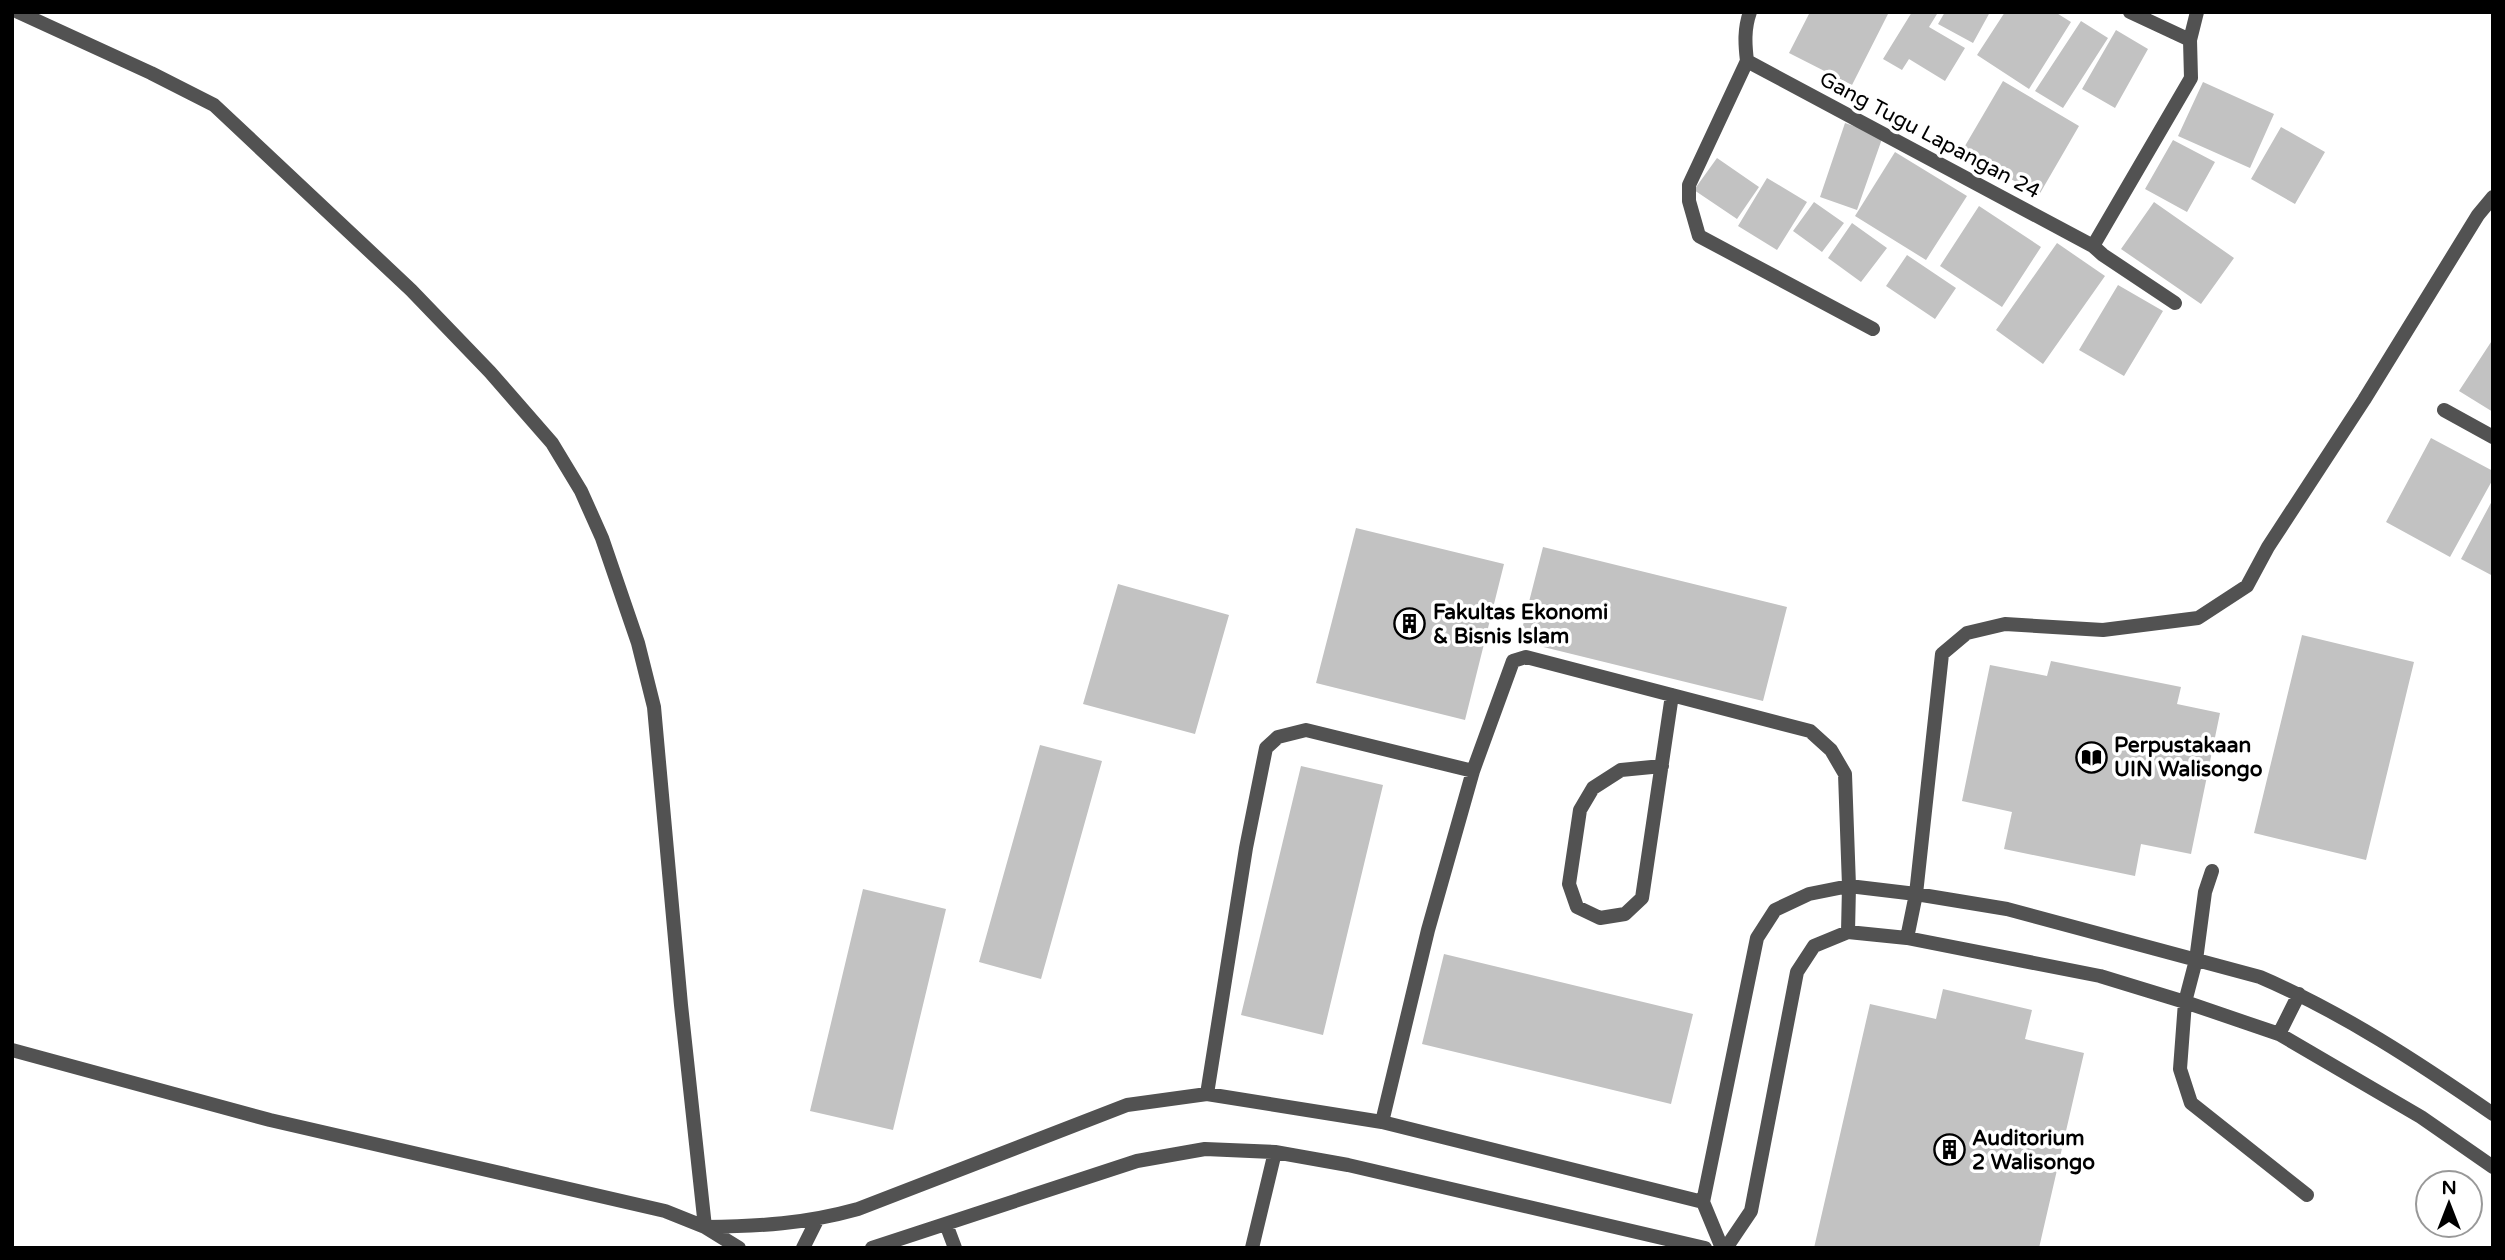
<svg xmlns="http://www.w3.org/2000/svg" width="2505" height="1260" font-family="'Varela Round',sans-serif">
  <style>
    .building { fill: #c2c2c2 }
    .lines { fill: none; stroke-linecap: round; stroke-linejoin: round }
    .lane { stroke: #525252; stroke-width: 14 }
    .street { stroke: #525252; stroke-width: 14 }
    .labels { text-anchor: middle; stroke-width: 7; stroke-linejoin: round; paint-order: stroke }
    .street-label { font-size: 21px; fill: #000; stroke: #fff }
    .poi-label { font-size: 21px; font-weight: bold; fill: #000; stroke: #fff; text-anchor: start }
  </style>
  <rect width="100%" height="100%" fill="#fff"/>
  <path class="building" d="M1810,12H1889L1852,85L1789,53Z
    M1912,12L1937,14L1929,27L1965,48L1945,81L1909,59L1902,70L1883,59Z
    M1945,12H1990L1973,43L1938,24Z
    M2005,12H2055L2071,22L2029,89L1977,55Z
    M2081,21L2108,38L2063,108L2035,91Z
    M2116,30L2148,49L2115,108L2082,89Z
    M2003,81L2079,126L2039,195L1962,151Z
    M2203,82L2274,114L2250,168L2178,136Z
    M1845,123L1883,136L1857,210L1820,197Z
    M2281,127L2325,152L2295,204L2251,179Z
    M2173,140L2215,162L2187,212L2145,189Z
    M1895,152L1967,196L1926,260L1855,216Z
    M1717,158L1759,187L1737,219L1694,190Z
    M1767,178L1807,202L1777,250L1738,226Z
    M1814,202L1844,223L1822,252L1793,231Z
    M2154,202L2234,258L2201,304L2121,249Z
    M1979,206L2041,247L2002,307L1940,266Z
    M1852,223L1887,248L1861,282L1828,258Z
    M2057,243L2105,276L2043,364L1996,330Z
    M1907,255L1956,288L1935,319L1886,286Z
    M2118,285L2163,311L2124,376L2079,350Z
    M2493,339V412L2459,391Z
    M2431,438L2493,471V479L2450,557L2386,522Z
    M2493,499V576L2461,559Z
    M1356,528L1504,564L1465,720L1316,683Z
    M1543,547L1787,607L1763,701L1519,641Z
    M1118,584L1229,615L1195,734L1083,704Z
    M2302,635L2414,662L2366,860L2254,833Z
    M2051,661L2181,687L2177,704L2220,713L2191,854L2141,844L2135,876L2004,849L2012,812L1962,801L1990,665L2047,676Z
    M1040,745L1102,761L1041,979L979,962Z
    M1301,766L1383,785L1323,1035L1241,1015Z
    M863,889L946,909L893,1130L810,1111Z
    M1444,954L1693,1014L1671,1104L1422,1044Z
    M1943,989L2032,1010L2025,1039L2084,1053L2039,1248H1814L1870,1004L1936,1019Z"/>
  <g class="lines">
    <path class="lane" d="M18,12L151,73L214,105L411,290L490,372L552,443L581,491L602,538L638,643L654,707L681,1005L705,1227
      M1662,766L1621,770L1593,788L1580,810L1569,884L1577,907L1600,918L1625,914L1642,898L1672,695
      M2212,871L2205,892L2196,960L2185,1002L2180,1069L2191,1103L2307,1195
      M1907,938L1916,894L1942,654L1967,633L2005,624L2103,630L2198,618L2247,586L2268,547L2364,400L2478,215L2493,197
      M2279,1034L2299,994
      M12,1050L270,1120L665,1211L705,1227L739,1248
      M1207,1094L1246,848L1266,748L1278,737L1306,730L1473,771
      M1382,1122L1428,930L1473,771L1513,661L1526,657L1810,731L1831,750L1845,774L1849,886L1848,932
      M946,1224L955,1248
      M705,1227C761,1226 804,1224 858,1209L1127,1105L1207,1094L1382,1122L1703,1202
      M803,1248L817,1220
      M872,1248L1137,1161L1205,1149L1275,1152L1348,1165L1705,1248
      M1252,1248L1275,1152
      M1722,1248L1703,1202L1757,938L1775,910L1809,894L1849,886L1916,894L2007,909L2260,977C2342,1012 2419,1063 2493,1114
      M1726,1248L1751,1211L1797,972L1814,946L1848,932L1907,938L2100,976L2185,1002L2279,1034L2421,1117L2493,1167"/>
    <path class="street" d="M2130,12L2190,40
      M1747,61L2093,246L2103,255L2175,303
      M1747,61L1689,185V201L1699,236L1873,329
      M1747,61C1745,44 1744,29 1750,12
      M2093,246L2191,78L2190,40L2197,12
      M2444,410L2493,437"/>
  </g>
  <defs>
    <symbol id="building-ring" viewBox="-11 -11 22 22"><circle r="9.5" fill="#fff" stroke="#000" stroke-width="1.5"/><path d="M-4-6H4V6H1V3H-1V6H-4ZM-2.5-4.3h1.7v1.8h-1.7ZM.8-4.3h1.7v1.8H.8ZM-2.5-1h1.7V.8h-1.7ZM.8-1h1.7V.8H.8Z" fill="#000"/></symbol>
    <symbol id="library-ring" viewBox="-11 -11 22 22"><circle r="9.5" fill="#fff" stroke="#000" stroke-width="1.5"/><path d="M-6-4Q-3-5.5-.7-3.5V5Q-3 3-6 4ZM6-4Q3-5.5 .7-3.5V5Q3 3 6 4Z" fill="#000"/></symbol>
  </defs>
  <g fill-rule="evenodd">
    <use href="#building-ring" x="1392" y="606" width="35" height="35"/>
    <use href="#library-ring" x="2074" y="740" width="35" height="35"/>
    <use href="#building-ring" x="1932" y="1132" width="35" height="35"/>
  </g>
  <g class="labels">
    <g class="street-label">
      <text transform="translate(1930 135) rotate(28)" y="7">Gang Tugu Lapangan 24</text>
    </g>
    <g class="poi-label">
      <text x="1433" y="619">Fakultas Ekonomi<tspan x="1433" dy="24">&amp; Bisnis Islam</tspan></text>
      <text x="2114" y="752">Perpustakaan<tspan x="2114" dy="24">UIN Walisongo</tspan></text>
      <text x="1972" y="1145">Auditorium<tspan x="1972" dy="24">2 Walisongo</tspan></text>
    </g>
  </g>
  <rect width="2505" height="1260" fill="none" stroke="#000000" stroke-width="28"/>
  <g transform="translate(2449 1204)"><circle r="33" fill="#ffffff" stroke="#999999" stroke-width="2"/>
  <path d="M0-5L12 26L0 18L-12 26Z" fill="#000000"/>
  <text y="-10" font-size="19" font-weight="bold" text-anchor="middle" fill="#000000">N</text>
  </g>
</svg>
